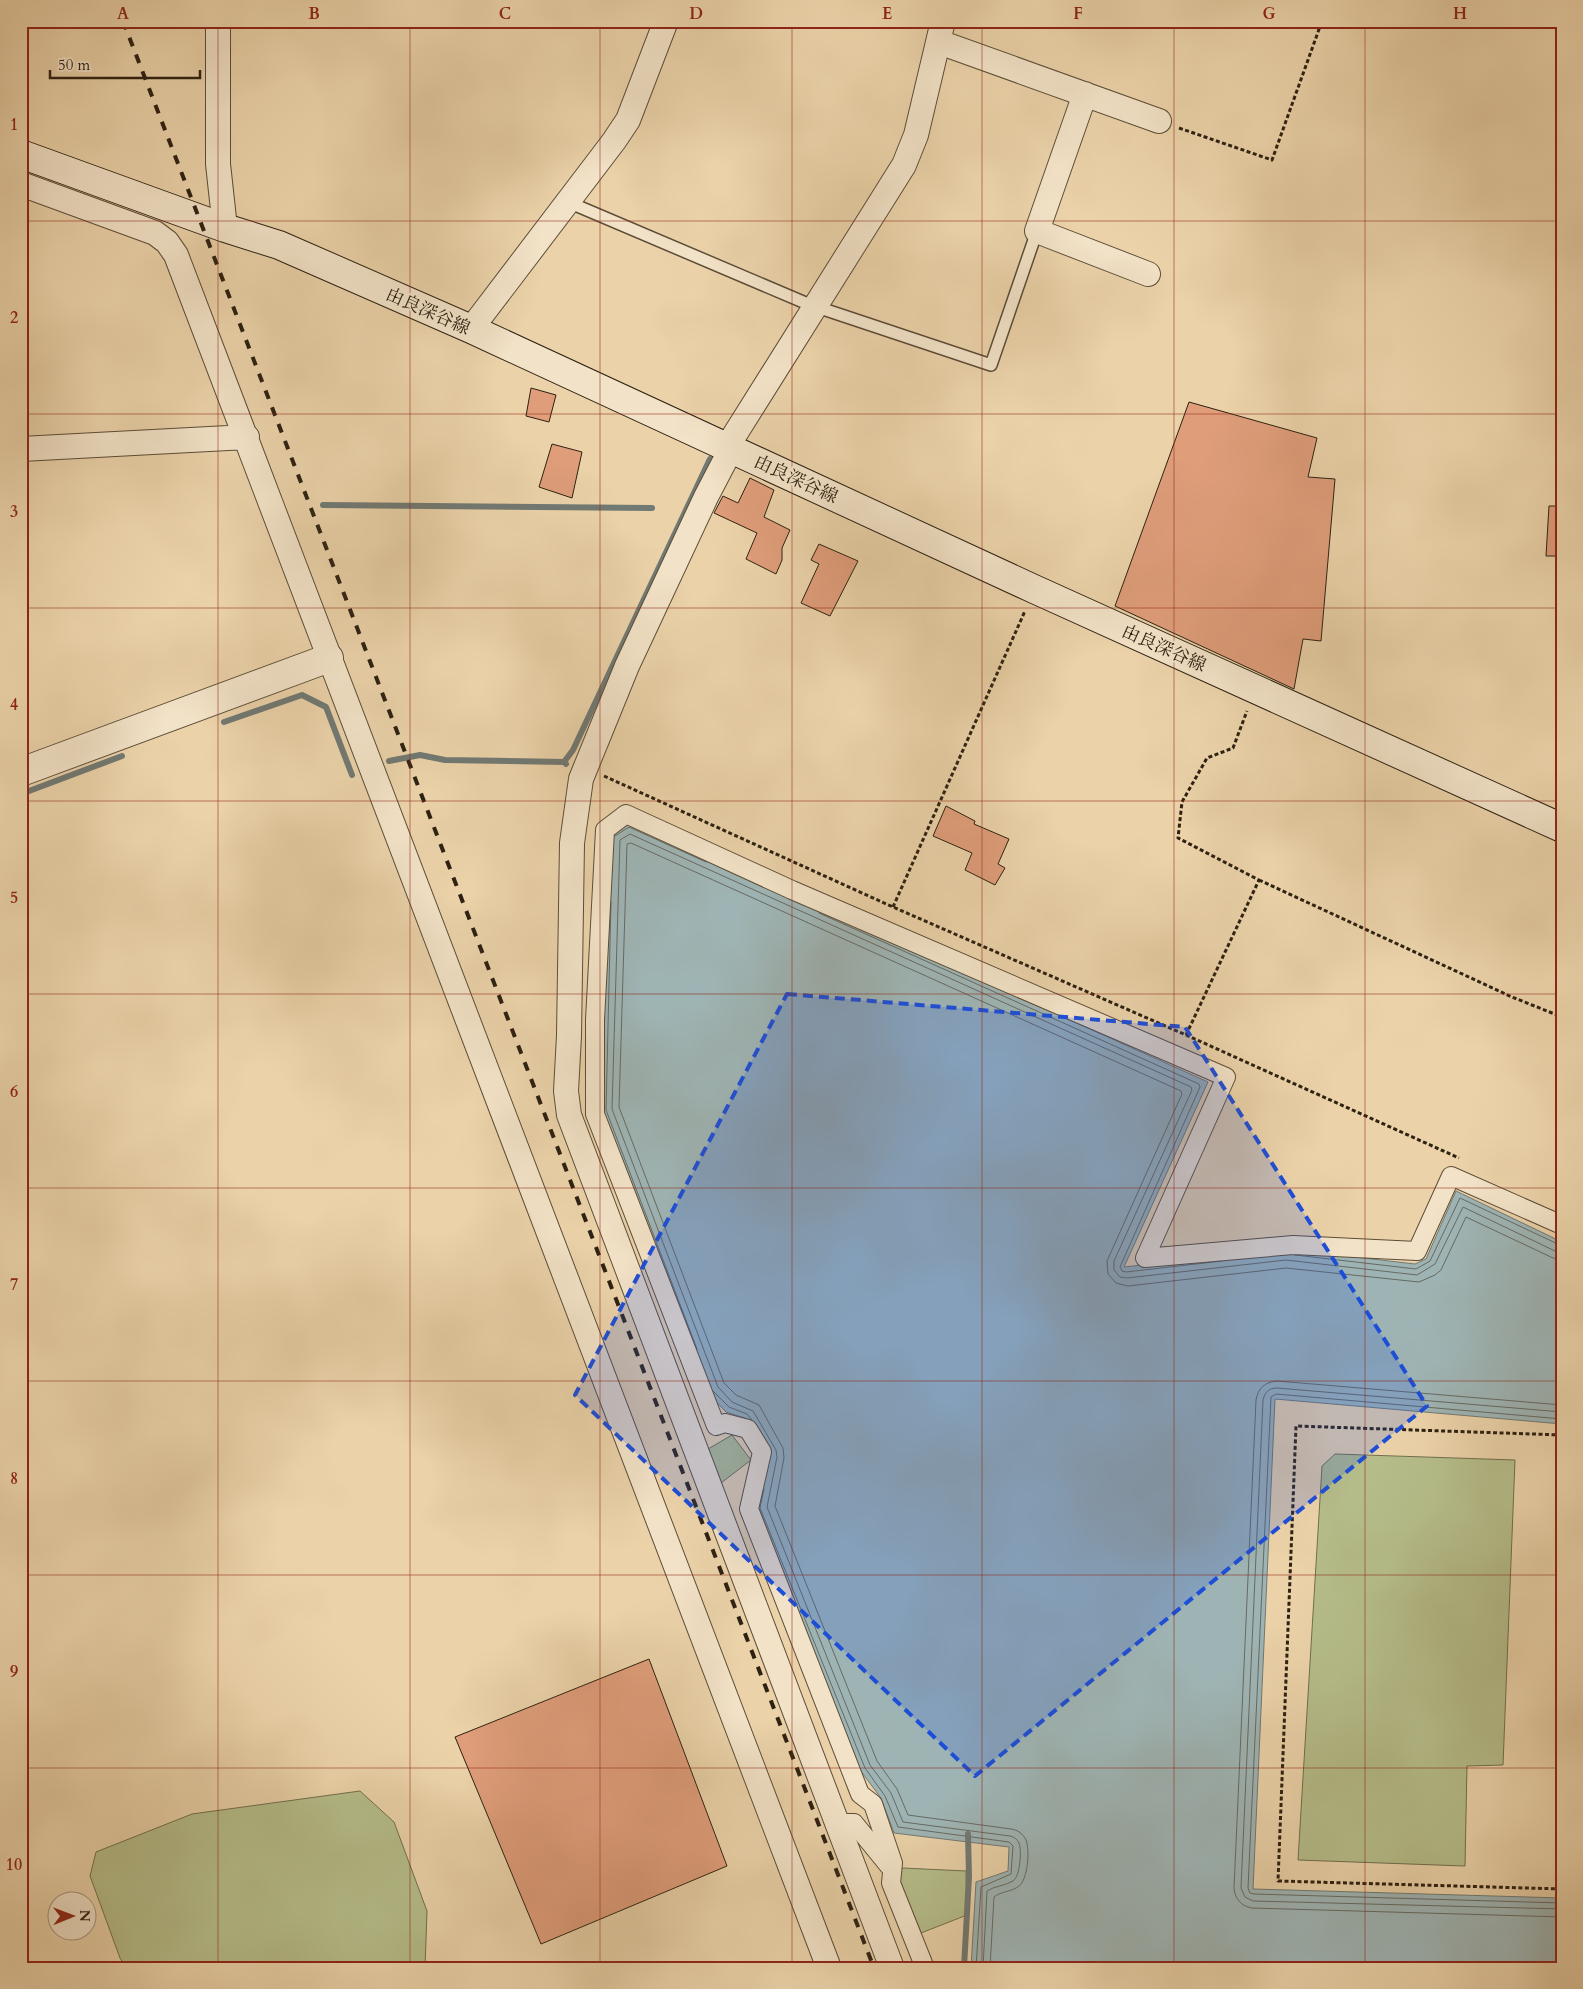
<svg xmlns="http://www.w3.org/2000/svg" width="1583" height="1989" font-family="Cardo,'Noto Serif JP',serif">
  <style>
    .green { fill: #b5bd8a; stroke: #716f4e }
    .water { fill: #9eb4b4; stroke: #717973 }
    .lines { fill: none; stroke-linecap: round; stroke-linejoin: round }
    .shore { stroke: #666a63; stroke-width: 1 }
    .stream { stroke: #717973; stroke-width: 6 }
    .building { fill: #df9d7a; stroke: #2d2112 }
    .service-casing { stroke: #5c4d38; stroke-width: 14 }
    .pedestrian-casing { stroke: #5c4d38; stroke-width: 20 }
    .minor-casing { stroke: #5c4d38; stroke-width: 26 }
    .tertiary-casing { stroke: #5c4d38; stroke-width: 30 }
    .secondary-casing { stroke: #2d2112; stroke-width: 30 }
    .path { stroke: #2d2112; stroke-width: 3; stroke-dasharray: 4 2.5; stroke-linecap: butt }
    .service { stroke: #f2e2c7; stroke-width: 11 }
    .pedestrian { stroke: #f2e2c7; stroke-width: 18 }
    .minor { stroke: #f2e2c7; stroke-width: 24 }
    .tertiary { stroke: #f2e2c7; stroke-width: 28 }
    .secondary { stroke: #f2e2c7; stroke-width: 28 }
    .rail { stroke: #2d2112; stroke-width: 4; stroke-dasharray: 9 9; stroke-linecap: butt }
    .marked { fill: #1d4ed8; fill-opacity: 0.2; stroke: #1d4ed8; stroke-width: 4; stroke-dasharray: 10 6; stroke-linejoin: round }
    .grid { fill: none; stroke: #8f2418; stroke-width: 1; stroke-opacity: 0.55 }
    .labels { text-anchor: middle; stroke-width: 4; stroke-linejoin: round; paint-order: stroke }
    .street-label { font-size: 18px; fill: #2d2112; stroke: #f2e2c7 }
    .neatline { fill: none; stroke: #8f2418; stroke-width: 2 }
    .grid-label { font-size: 16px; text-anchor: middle; font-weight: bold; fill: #8f2418 }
  </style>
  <rect width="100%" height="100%" fill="#ebd2a9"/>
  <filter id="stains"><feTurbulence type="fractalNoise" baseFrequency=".004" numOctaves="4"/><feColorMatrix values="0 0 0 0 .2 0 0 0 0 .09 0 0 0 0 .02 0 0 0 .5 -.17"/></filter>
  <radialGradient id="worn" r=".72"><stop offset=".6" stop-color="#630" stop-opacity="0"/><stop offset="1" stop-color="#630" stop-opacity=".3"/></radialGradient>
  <path class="green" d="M732,1435L751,1460L721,1483L708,1449Z
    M1335,1454L1515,1460L1503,1765L1467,1766L1465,1866L1298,1860L1322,1466Z
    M360,1791L394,1822L427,1911L425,1968H126L120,1958L90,1876L96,1852L192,1814Z
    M903,1868L966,1871L967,1915L921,1933L897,1874Z"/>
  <path class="water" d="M627,821L1208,1082L1124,1267L1286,1249L1415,1264L1426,1259L1456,1191L1562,1242V1424L1275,1399L1253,1889L1562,1898V1968H971L976,1882L1008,1871L1009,1847L894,1833L881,1798L860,1770L755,1507L766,1455L745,1418L726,1412L708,1393L601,1111L608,834Z"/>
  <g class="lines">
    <path class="shore" d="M615,836L629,827L706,862
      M611,902L606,1110L697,1349
      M819,913L1199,1084L1200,1087L1120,1267L1122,1271L1126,1272L1222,1261
      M1295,1255L1416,1269L1430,1261L1460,1198L1562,1246
      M713,1391L729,1407L747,1414L752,1420
      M1562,1405L1277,1381C1265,1382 1258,1388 1256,1400L1234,1888C1235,1899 1241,1906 1252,1908L1562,1917
      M1562,1412L1277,1388C1269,1388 1265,1392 1263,1400L1241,1888L1245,1897L1253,1901L1562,1909
      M1562,1419L1276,1394L1271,1397L1248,1888L1250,1893L1254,1894L1562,1903
      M764,1489L760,1508L865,1768L885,1796L898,1827L1009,1842L1013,1846L1011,1874L981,1887L976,1968
      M983,1968L987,1891C994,1886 1005,1886 1013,1881C1020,1877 1022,1850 1019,1843C1017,1839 1014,1837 1010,1836L903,1822L891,1793L870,1765L767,1507L777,1457L776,1450L753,1411L732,1402L718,1387L612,1109L620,840L630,834L1191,1087L1192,1090L1114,1261V1270L1120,1277L1127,1278L1286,1260L1417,1275L1435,1264L1463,1207L1555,1251L1562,1252
      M990,1968L994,1897C1001,1891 1012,1892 1019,1886C1028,1879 1030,1850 1026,1840C1023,1834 1018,1830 1011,1829L908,1815L897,1789L877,1761L775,1506L784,1458L783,1448L759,1405L736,1395L724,1383L619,1107L627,844L631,843L1181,1091L1182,1094L1107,1261L1108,1274L1116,1283L1128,1286L1286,1268L1419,1282L1435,1275L1441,1270L1466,1217L1553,1258L1562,1260"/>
    <path class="stream" d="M323,505L652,508
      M224,722L302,695L326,707L352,775
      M389,761L420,755L445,760L564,762L566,764
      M564,762L573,750L710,459
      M21,794L122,756
      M964,1968L969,1876L968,1834"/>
  </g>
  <path class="building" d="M531,388L556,395L549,422L526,416Z
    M1189,402L1317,438L1308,477L1335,479L1321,641L1303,639L1294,689L1115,606Z
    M552,444L582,452L572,498L539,487Z
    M750,478L774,490L764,517L790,530L782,548V560L776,574L746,559L757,533L714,513L723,496L738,503Z
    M1549,506H1562V556H1546Z
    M819,544L858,561L830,616L801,603L819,564L811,560Z
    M946,806L975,821L974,824L1009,839L998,864L1005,868L995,885L965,870L972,853L933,836Z
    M649,1659L727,1866L541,1944L455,1737Z"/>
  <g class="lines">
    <defs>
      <path id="service" d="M568,202L808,304L991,365L1037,231"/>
      <path id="pedestrian" d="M837,1823H854L889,1866
        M925,1968L891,1883L893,1863L873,1804L860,1794L749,1509L762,1452L748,1429L725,1423L716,1426L595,1114V1020L605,830L626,814L792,890L1226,1077L1145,1258L1293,1245L1417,1251L1451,1176L1562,1225"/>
      <path id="minor" d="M218,21V164L225,228
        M939,42L1159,121
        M1085,94L1037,231L1148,274
        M21,184L155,233L167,242L176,255L829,1968
        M471,329L614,141L628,120L666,21
        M727,447L904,165L916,135L943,21
        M21,449L247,437
        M731,449L706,497L627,666L581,779L572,843L569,1036L566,1091L569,1115L892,1968"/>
      <path id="tertiary" d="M21,772L329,658"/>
      <path id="secondary" d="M21,154L225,228L279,245L471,329L1034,589L1562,828"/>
    </defs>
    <use href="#service" class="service-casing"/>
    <use href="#pedestrian" class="pedestrian-casing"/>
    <use href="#minor" class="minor-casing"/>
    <use href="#tertiary" class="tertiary-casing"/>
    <use href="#secondary" class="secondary-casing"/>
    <path class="path" d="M1179,128L1272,160L1322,21
      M604,776L893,907L1186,1035L1459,1158
      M1259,880L1512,997L1562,1017
      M893,907L1025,611
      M1186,1035L1259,880L1178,838L1182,802L1207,758L1233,748L1247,711
      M1562,1435L1296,1426L1278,1881L1562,1889"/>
    <use href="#service" class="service"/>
    <use href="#pedestrian" class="pedestrian"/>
    <use href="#minor" class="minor"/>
    <use href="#tertiary" class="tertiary"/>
    <use href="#secondary" class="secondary"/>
    <path class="rail" d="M123,21L874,1968"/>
  </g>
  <path class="marked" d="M787,994L1185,1027L1427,1406L975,1776L575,1395Z"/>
  <path class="grid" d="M218,21V1968M410,21V1968M600,21V1968M792,21V1968M982,21V1968M1174,21V1968M1365,21V1968M21,221H1562M21,414H1562M21,608H1562M21,801H1562M21,994H1562M21,1188H1562M21,1381H1562M21,1575H1562M21,1768H1562"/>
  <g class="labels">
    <g class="street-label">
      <text transform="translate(428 311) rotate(24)" y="6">由良深谷線</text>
      <text transform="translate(796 479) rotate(25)" y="6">由良深谷線</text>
      <text transform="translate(1164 648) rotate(24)" y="6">由良深谷線</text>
    </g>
  </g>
  <rect width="1583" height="1989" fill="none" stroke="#ebd2a9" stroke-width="55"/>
  <g transform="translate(72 1916) rotate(89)"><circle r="24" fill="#f2e2c7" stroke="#a3957f"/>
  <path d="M0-4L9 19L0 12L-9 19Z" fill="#8f2418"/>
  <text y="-8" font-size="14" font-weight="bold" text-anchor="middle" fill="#2d2112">N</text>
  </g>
  <path d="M50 70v8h150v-8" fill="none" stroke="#2d2112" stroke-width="2.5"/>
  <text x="58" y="70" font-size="15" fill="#2d2112" stroke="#f2e2c7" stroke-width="4" paint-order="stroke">50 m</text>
  <rect x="28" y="28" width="1528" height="1934" class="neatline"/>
  <g class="grid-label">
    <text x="123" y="19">A</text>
    <text x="314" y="19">B</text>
    <text x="505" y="19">C</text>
    <text x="696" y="19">D</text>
    <text x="887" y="19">E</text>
    <text x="1078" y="19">F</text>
    <text x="1269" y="19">G</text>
    <text x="1460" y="19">H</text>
    <text x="14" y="130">1</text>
    <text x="14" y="323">2</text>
    <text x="14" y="517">3</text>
    <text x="14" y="710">4</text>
    <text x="14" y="903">5</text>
    <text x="14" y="1097">6</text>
    <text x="14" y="1290">7</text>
    <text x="14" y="1484">8</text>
    <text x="14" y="1677">9</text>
    <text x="14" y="1870">10</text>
  </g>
  <rect width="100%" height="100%" filter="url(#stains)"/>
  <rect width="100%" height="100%" fill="url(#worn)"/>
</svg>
